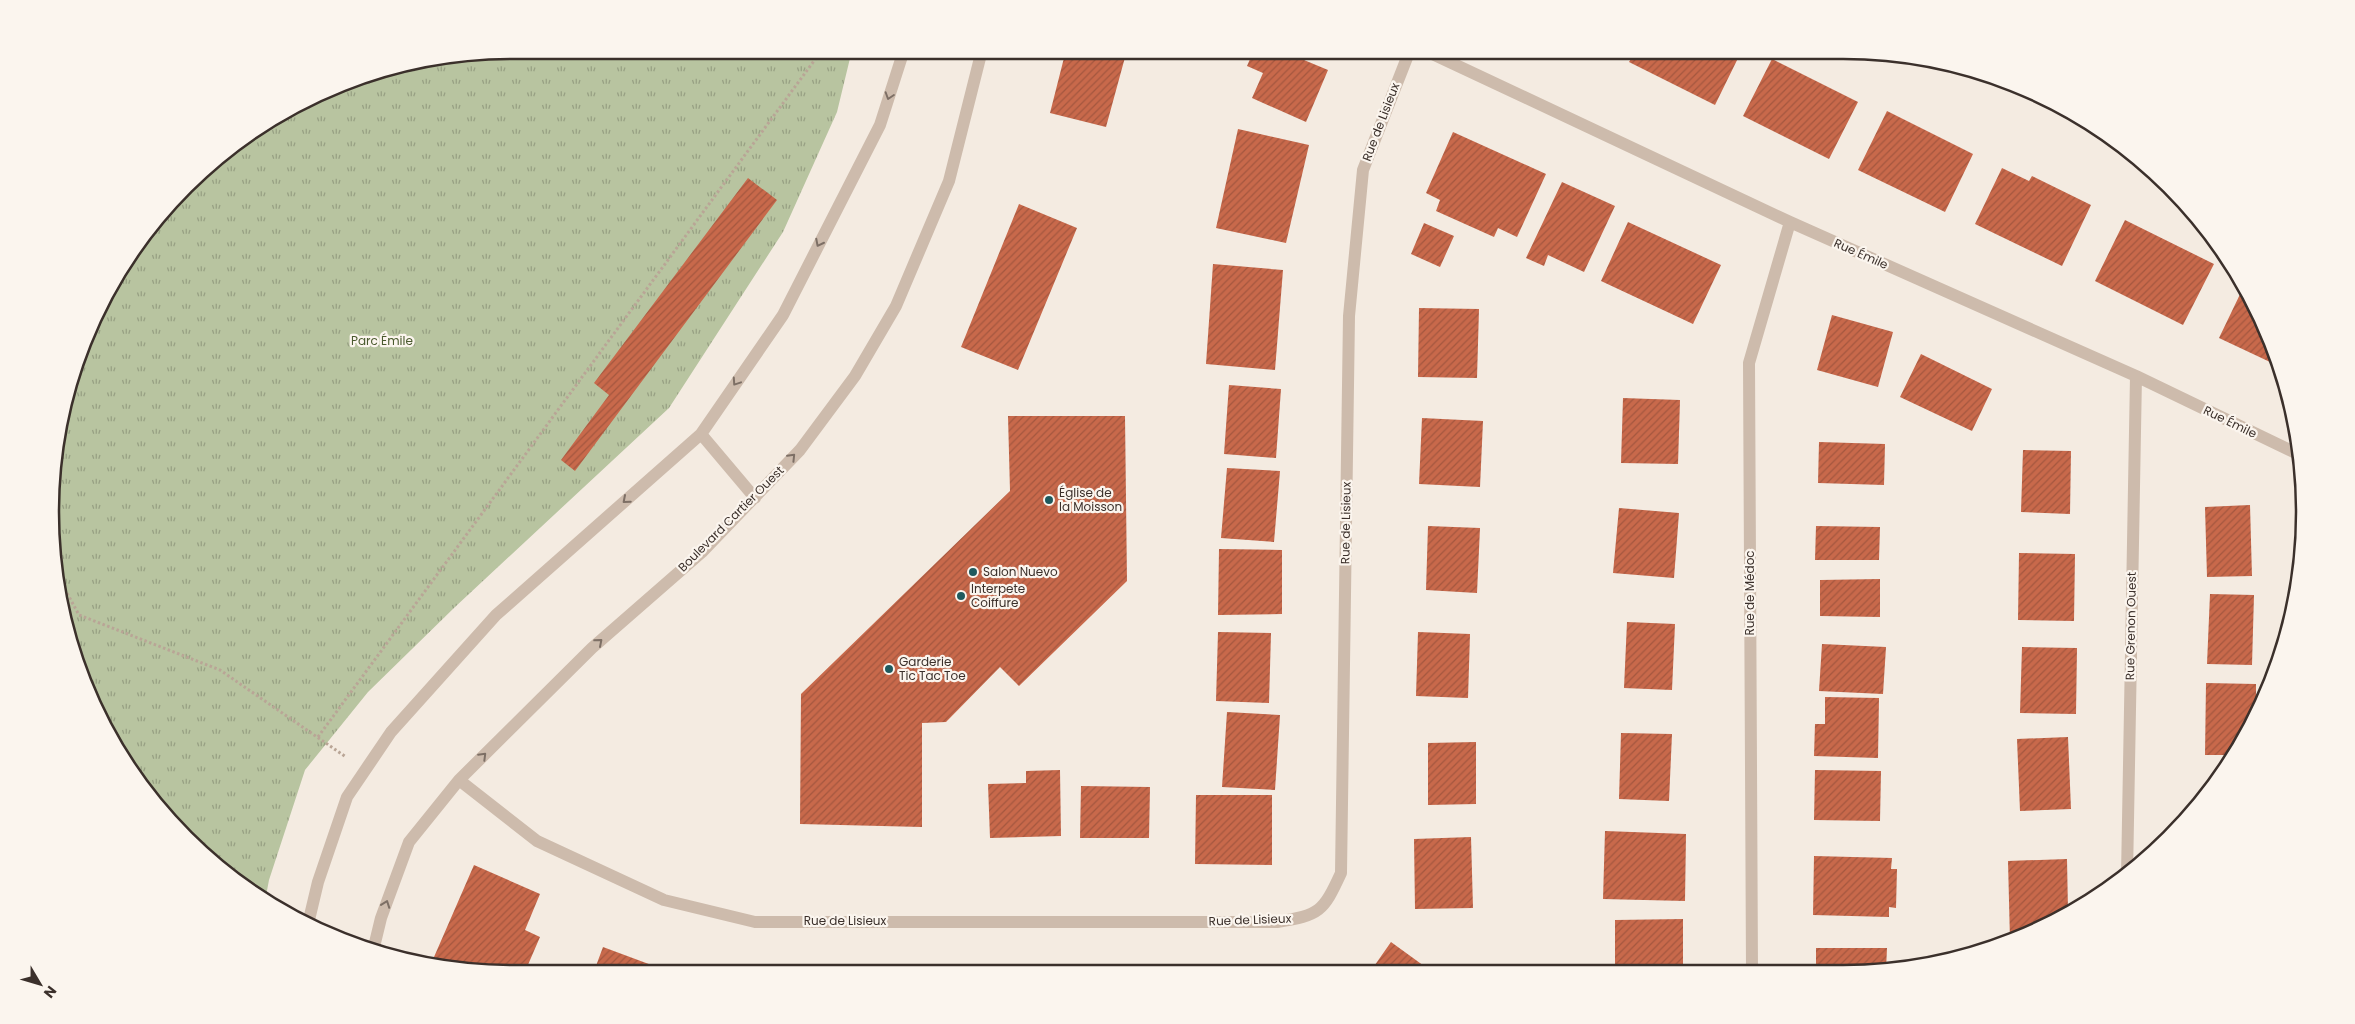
<svg xmlns="http://www.w3.org/2000/svg" width="2355" height="1024" font-family="Poppins,sans-serif">
  <style>
    .park { fill: url(#park-tufts) }
    .building { fill: url(#building-hatch) }
    .lines { fill: none; stroke-linecap: round; stroke-linejoin: round }
    .path { stroke: #b9a596; stroke-width: 3; stroke-dasharray: 2.5 2.5; stroke-linecap: butt }
    .minor { stroke: #cdbbac; stroke-width: 12 }
    .oneway { stroke: #7d6f65 }
    .poi-dot { fill: #1f5a5e; stroke: #fbf5ee; stroke-width: 2 }
    .labels { text-anchor: middle; stroke-width: 4.5; stroke-linejoin: round; paint-order: stroke }
    .street-label { font-size: 12px; fill: #3b302b; stroke: #fbf5ee }
    .park-label { font-size: 12px; fill: #4a5a2e; stroke: #fbf5ee }
    .poi-label { font-size: 12px; fill: #3b302b; stroke: #fbf5ee; text-anchor: start }
    .rim { fill: none; stroke: #3b302b; stroke-width: 2.5 }
  </style>
  <defs>
    <pattern id="park-tufts" width="24" height="20" patternUnits="userSpaceOnUse" patternTransform="scale(1.25)"><rect width="24" height="20" fill="#b8c4a0"/><path d="M3 7l-1-3M5 7V3M7 7l1-3M15 17l-1-3M17 17v-4M19 17l1-3" fill="none" stroke="#97a083"/></pattern>
    <pattern id="building-hatch" width="6" height="6" patternUnits="userSpaceOnUse" patternTransform="scale(1.25)"><rect width="6" height="6" fill="#c8694b"/><path d="M-1 1l2-2M0 6l6-6M5 7l2-2" fill="none" stroke="#a4573f"/></pattern>
  </defs>
  <rect width="100%" height="100%" fill="#f4ebe1"/>
  <path class="park" d="M512,50H852L837,112L783,232L669,408L455,607L368,692L305,770L269,880L265,901L208,860L112,743L75,661L54,573L59,422L112,281L208,164L281,112L363,75Z"/>
  <path class="building" d="M1066,50H1127L1106,127L1050,113Z
    M1254,50H1280L1328,70L1306,122L1252,98L1263,73L1247,66Z
    M1636,50H1742L1715,105L1629,62Z
    M1772,59L1858,102L1829,159L1743,116Z
    M1887,111L1973,154L1945,212L1858,170Z
    M1238,129L1309,145L1286,243L1216,228Z
    M1453,132L1546,174L1517,237L1498,228L1494,237L1436,211L1440,200L1426,193Z
    M2002,168L2029,181L2032,176L2091,205L2062,266L1975,224Z
    M748,178L777,200L575,471L561,460L609,395L594,383Z
    M1562,182L1615,206L1584,272L1548,255L1544,266L1526,258Z
    M1019,204L1077,228L1018,370L961,347Z
    M2125,220L2214,264L2183,325L2095,281Z
    M1628,222L1721,265L1693,324L1601,281Z
    M1424,223L1454,236L1440,267L1411,254Z
    M1213,264L1283,270L1275,370L1206,364Z
    M2244,286L2257,308L2274,352L2270,362L2219,338Z
    M1419,308L1479,309L1477,378L1418,377Z
    M1832,315L1893,332L1878,387L1817,370Z
    M1921,354L1992,389L1972,431L1900,397Z
    M1229,385L1281,389L1276,458L1224,454Z
    M1623,398L1680,400L1678,464L1621,463Z
    M1008,416H1125L1127,581L1019,686L1000,667L946,722L922,723V827L800,824L801,694L1010,491Z
    M1422,418L1483,421L1480,487L1419,484Z
    M1819,442L1885,444L1884,485L1818,483Z
    M2023,450L2071,451L2070,514L2021,512Z
    M1227,468L1280,471L1274,542L1221,538Z
    M2250,505L2252,576L2207,577L2205,507Z
    M1619,508L1679,513L1674,578L1613,573Z
    M1428,526L1480,528L1477,593L1426,590Z
    M1816,526L1880,527L1879,560H1815Z
    M1219,549L1282,550V614L1218,615Z
    M2019,553L2075,554L2074,621L2018,620Z
    M1880,579V617L1820,616V580Z
    M2210,594L2254,595L2252,665L2207,664Z
    M1627,622L1675,624L1672,690L1624,688Z
    M1218,632L1271,633L1269,703L1216,701Z
    M1418,632L1470,634L1468,698L1416,696Z
    M1822,644L1886,647L1883,694L1819,691Z
    M2022,647L2077,648L2076,714L2020,713Z
    M2206,683L2256,684V711L2234,755H2205Z
    M1825,697L1879,698L1878,758L1814,756L1815,724H1825Z
    M1227,712L1280,715L1275,790L1222,787Z
    M1621,733L1672,734L1669,801L1619,799Z
    M2068,737L2071,809L2020,811L2017,739Z
    M1476,742V804L1428,805V743Z
    M1060,770L1061,836L990,838L988,784L1026,783V771Z
    M1815,770L1881,771L1880,821L1814,820Z
    M1081,786L1150,787L1149,838H1080Z
    M1196,795H1272V865L1195,864Z
    M1605,831L1686,834L1685,901L1603,899Z
    M1471,837L1473,908L1415,909L1414,839Z
    M1814,856L1892,858L1891,869H1897L1896,908L1889,907V917L1813,915Z
    M2067,859L2068,911L2020,939L2010,941L2008,861Z
    M474,865L540,894L525,930L540,937L524,974H512L448,963L434,957Z
    M1683,919V971H1615V920Z
    M1391,942L1431,971L1370,972Z
    M603,947L673,973V974H593Z
    M1816,948H1887L1886,970H1816Z"/>
  <g class="lines">
    <path class="path" d="M55,578L61,582L79,615L220,670L346,757
      M318,737L822,50"/>
    <path class="minor" d="M1424,50L1790,222L2136,376L2300,455
      M701,434L755,498
      M459,780L537,841L664,900L755,922H1277C1320,915 1323,912 1341,873L1349,316L1363,170L1410,50
      M2127,876L2136,376
      M308,924L318,882L347,797L391,732L496,615L701,434L783,315L880,125L904,50
      M373,951L381,918L409,842L459,780L592,648L702,552L800,450L855,376L896,306L949,181L982,50
      M1752,970L1749,363L1790,222"/>
  </g>
  <defs><path id="oneway-chevron" d="M-2-3.5L2.5 0L-2 3.5" fill="none" stroke-width="1.6" stroke-linecap="round" stroke-linejoin="round" transform="scale(1.25)"/></defs>
  <g class="oneway">
    <use href="#oneway-chevron" transform="translate(889 96) rotate(108)"/>
    <use href="#oneway-chevron" transform="translate(819 243) rotate(117)"/>
    <use href="#oneway-chevron" transform="translate(736 382) rotate(124)"/>
    <use href="#oneway-chevron" transform="translate(792 457) rotate(-46)"/>
    <use href="#oneway-chevron" transform="translate(626 500) rotate(139)"/>
    <use href="#oneway-chevron" transform="translate(599 642) rotate(-41)"/>
    <use href="#oneway-chevron" transform="translate(483 756) rotate(-45)"/>
    <use href="#oneway-chevron" transform="translate(386 904) rotate(-70)"/>
  </g>
  <g class="poi-dot">
    <circle cx="1049" cy="500" r="5"/>
    <circle cx="973" cy="572" r="5"/>
    <circle cx="961" cy="596" r="5"/>
    <circle cx="889" cy="669" r="5"/>
  </g>
  <g class="labels">
    <g class="street-label">
      <text transform="translate(1381 122) rotate(-69)" y="4">Rue de Lisieux</text>
      <text transform="translate(1861 254) rotate(24)" y="4">Rue Émile</text>
      <text transform="translate(2230 422) rotate(26)" y="4">Rue Émile</text>
      <text transform="translate(731 519) rotate(-45)" y="4">Boulevard Cartier Ouest</text>
      <text transform="translate(1346 523) rotate(-89)" y="4">Rue de Lisieux</text>
      <text transform="translate(1750 593) rotate(-90)" y="4">Rue de Médoc</text>
      <text transform="translate(2131 626) rotate(-89)" y="4">Rue Grenon Ouest</text>
      <text transform="translate(1250 920) rotate(-2)" y="4">Rue de Lisieux</text>
      <text x="845" y="925">Rue de Lisieux</text>
    </g>
    <g class="park-label">
      <text x="382" y="345">Parc Émile</text>
    </g>
    <g class="poi-label">
      <text x="1059" y="497">Église de<tspan x="1059" dy="14">la Moisson</tspan></text>
      <text x="983" y="576">Salon Nuevo</text>
      <text x="971" y="593">Interpete<tspan x="971" dy="14">Coiffure</tspan></text>
      <text x="899" y="666">Garderie<tspan x="899" dy="14">Tic Tac Toe</tspan></text>
    </g>
  </g>
  <path d="M0 0H2355V1024H0ZM512 59H1843A453 453 0 0 1 2296 512V512A453 453 0 0 1 1843 965H512A453 453 0 0 1 59 512V512A453 453 0 0 1 512 59Z" fill="#fbf5ee" fill-rule="evenodd"/>
  <path class="rim" d="M512 59H1843A453 453 0 0 1 2296 512V512A453 453 0 0 1 1843 965H512A453 453 0 0 1 59 512V512A453 453 0 0 1 512 59Z"/>
  <g transform="translate(40 984) rotate(128)" stroke="#fbf5ee" stroke-width="4" paint-order="stroke">
  <path d="M0-4L9 19L0 12L-9 19Z" fill="#3b302b"/>
  <text y="-8" font-size="14" font-weight="bold" text-anchor="middle" fill="#3b302b">N</text>
  </g>
</svg>
